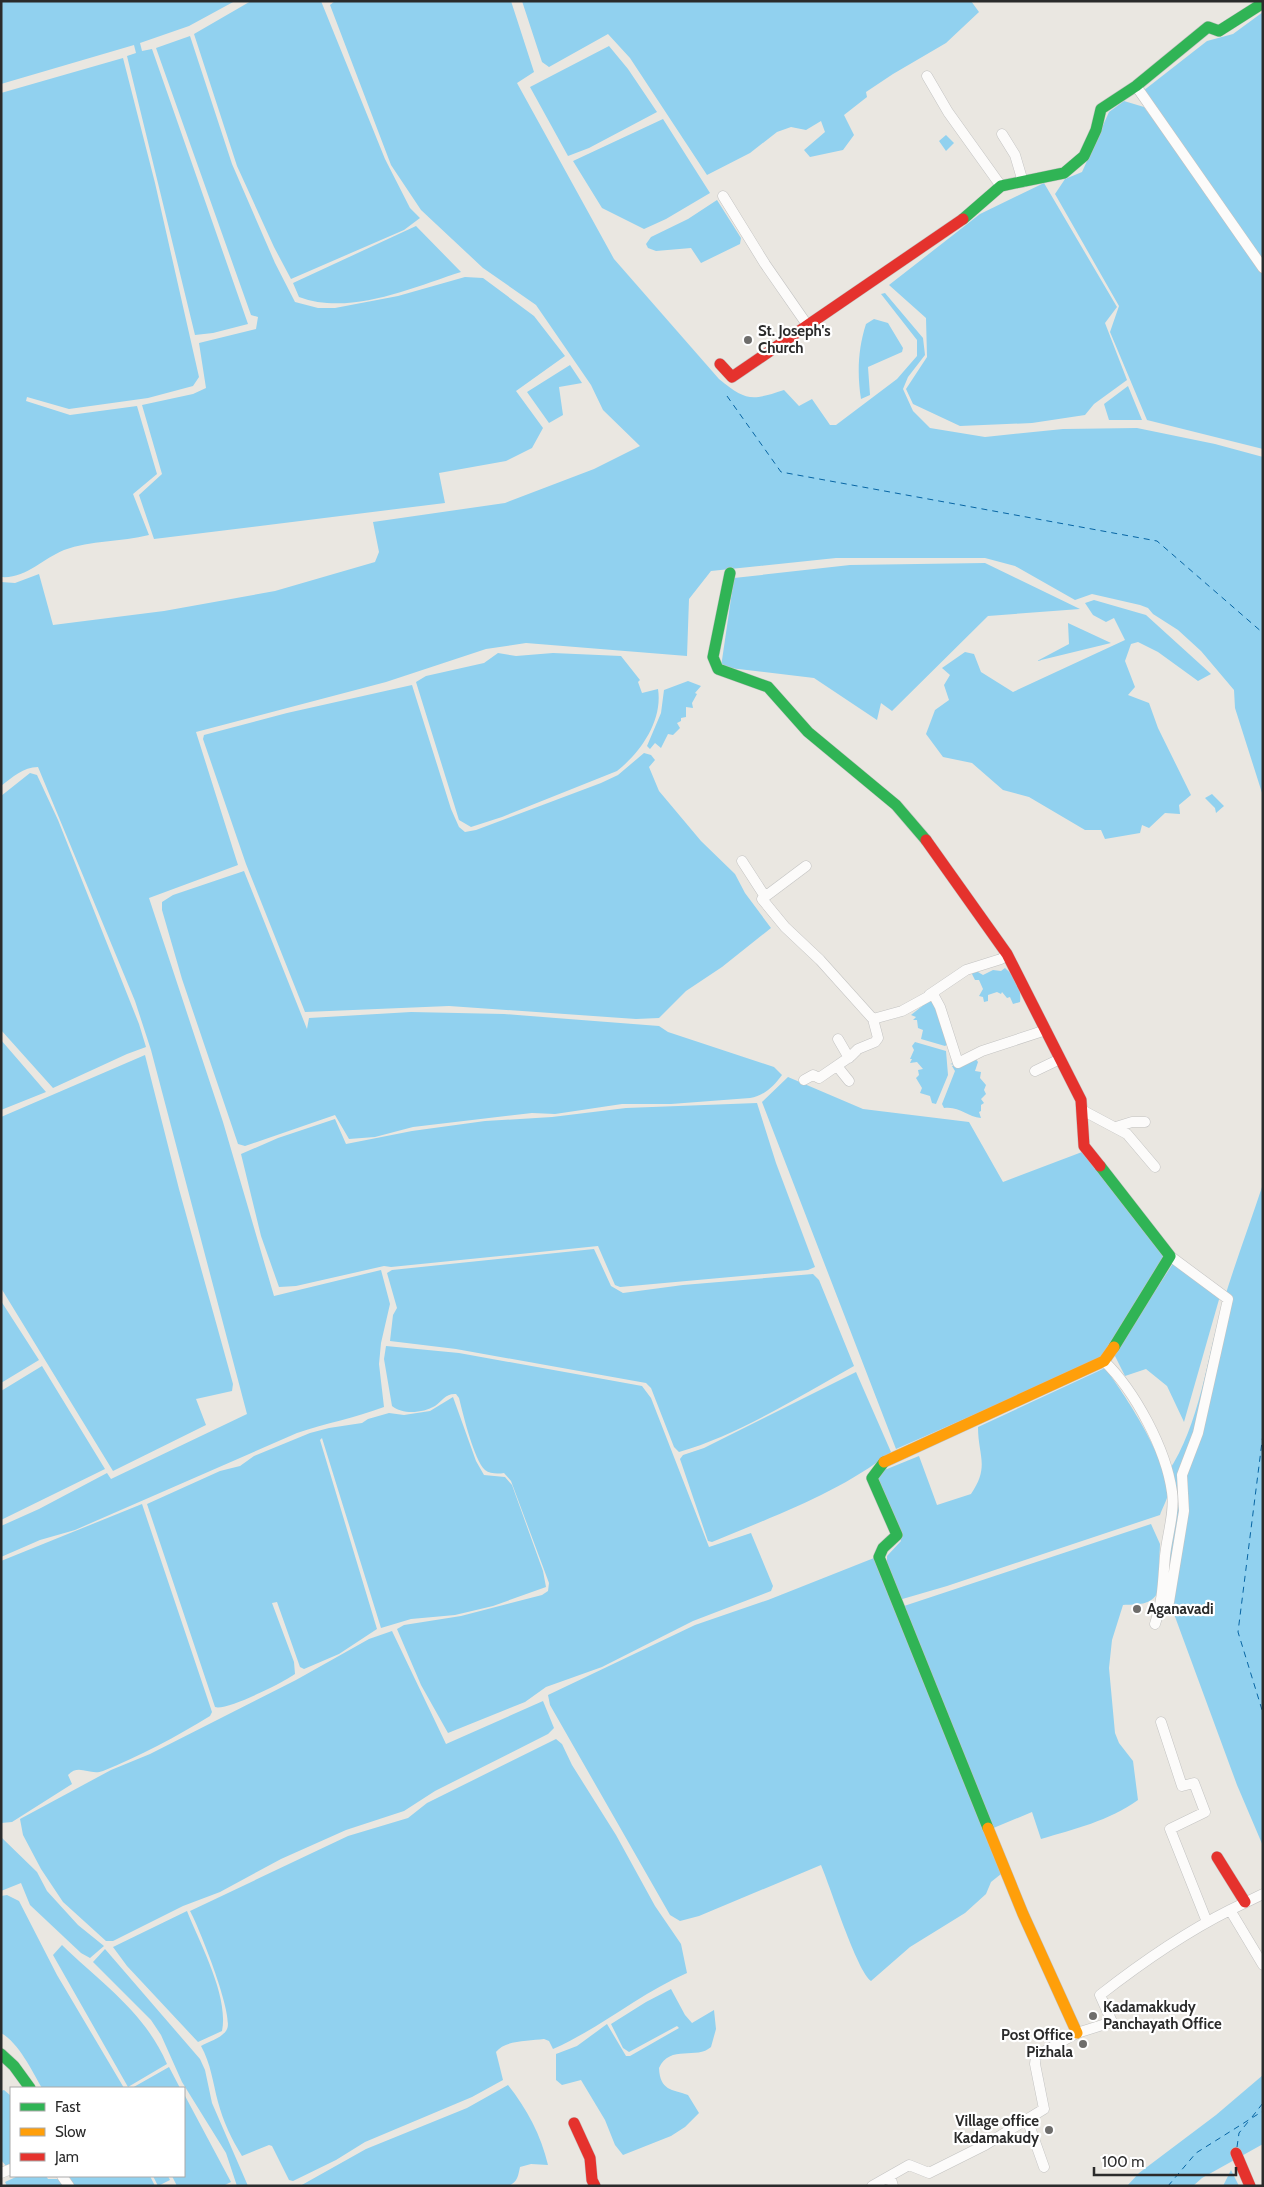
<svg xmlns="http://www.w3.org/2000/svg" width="1264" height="2187" font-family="Cabin,sans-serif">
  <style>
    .water { fill: #91d1ef }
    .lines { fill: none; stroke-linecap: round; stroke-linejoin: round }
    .ferry { stroke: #0765a4; stroke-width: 1; stroke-dasharray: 6 5; stroke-linecap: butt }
    .street-casing { stroke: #c3c3c2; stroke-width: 11 }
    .fast-casing { stroke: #c3c3c2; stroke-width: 12 }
    .slow-casing { stroke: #c3c3c2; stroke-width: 12 }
    .jam-casing { stroke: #c3c3c2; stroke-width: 12 }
    .street { stroke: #fcfbfa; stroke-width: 10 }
    .fast { stroke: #30b455; stroke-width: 11 }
    .slow { stroke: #ff9f0a; stroke-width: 11 }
    .jam { stroke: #e5322d; stroke-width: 11 }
    .poi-dot { fill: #6e6d6b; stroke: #fff; stroke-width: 2 }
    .labels { text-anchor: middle; stroke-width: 4.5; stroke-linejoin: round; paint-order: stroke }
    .poi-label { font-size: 15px; font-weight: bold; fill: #2b2b2b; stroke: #fff; text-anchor: start }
  </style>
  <rect width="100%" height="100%" fill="#eae7e1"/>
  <path class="water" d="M1,1H235L189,26L140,43L142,51L152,49L248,324L213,333L195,335L127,56L136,53L134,45L1,84Z
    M251,1H321L385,159L410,208L420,218L404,230L291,279L274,247L237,166L194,34Z
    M335,1H511L534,72L517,83L614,259L719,379C746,401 751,401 784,390L799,406L812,399L830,425H836L897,379L917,356V340L881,294L885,293L923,338L925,355L908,377L903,389L913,411L930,428L985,437L1063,429L1137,428L1215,444L1263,457V796L1235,708L1234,690L1201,651L1178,630L1153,614L1148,608L1140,605L1092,594L1075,600L1015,566L985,558H836L711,571L689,599L687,656L526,643L486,649L386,682L196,732L238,865L149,898L223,1122L274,1296L381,1270L390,1304L381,1343L379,1364L384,1407C355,1418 326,1423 297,1433L75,1530L40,1540L1,1557V1526L39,1509L107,1473L111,1479L247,1414L151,1050L135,1001L38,767C23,767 13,777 1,786V582L15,583L39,574L53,625L164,611L275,591L375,562L379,552L373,522L505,503L594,469L640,446L603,410L591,385L536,305L483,268L421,210L391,165L330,5Z
    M522,1H971L979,12L946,43L893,74L866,92L867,97L844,115L854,135L843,150L810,157L804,150L825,132L821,121L806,130L791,127L777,132L750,153L707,175L630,58L608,34L549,67L542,62Z
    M1263,12V263L1143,91L1207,41L1233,34Z
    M190,36L232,164L275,263L295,302L318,308H335L398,296L465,277L483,278L534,316L565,356L516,391L543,428L532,448L506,461L439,473L445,503L154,539L139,495L162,474L142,405L193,394L206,388L199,343L256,329L258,317L251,315L156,48Z
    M609,46L628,69L657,112L589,148L568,156L530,87Z
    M123,58L155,183L199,377L193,386L148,398L69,409L27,397L26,401L70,415L137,406L157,474L133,494L149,535C121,542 91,540 64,550C42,559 26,579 1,577V93Z
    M1124,101L1144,107L1239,236L1263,274V449L1147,420L1110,332L1119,306L1055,194L1065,179L1082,172L1109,112Z
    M663,119L710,193L666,219L644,229L602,208L573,161Z
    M946,135L954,143L946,151L939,141Z
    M1044,183L1117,307L1105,323L1127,380L1094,404L1085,415L1032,423L960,426L913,404L906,389L927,357L926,318L889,285L980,214Z
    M717,200L741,238L740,244L701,263L691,248L656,251L648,248L646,244L651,237L688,219Z
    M416,226L461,272C411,288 350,316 299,297L293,283Z
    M874,319L888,323L903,348L902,352L868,367L870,395L861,399C857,373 858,349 866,324Z
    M570,365L582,383L559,387L563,415L549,423L527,392Z
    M1128,386L1142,420H1109L1104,404Z
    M985,563L1080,609L988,616L892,711L881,703L877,720L814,678L721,667L734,578L850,565Z
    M1094,600L1146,615L1211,674L1198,681L1158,652L1138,642L1131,644L1125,661L1135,687L1128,695L1149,703L1158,728L1191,795L1179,805L1180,814L1165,813L1149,828L1142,825L1140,833L1105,839L1101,830H1085L1029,797L1003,790L972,763L943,757L926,734L935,710L949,700L944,685L950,675L942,668L965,652L974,654L981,672L1013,692L1125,640L1114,618L1106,622L1093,615L1085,603Z
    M1068,623L1111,643L1037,661L1069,644Z
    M498,653L516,656L553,653L621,656L640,680L638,682L642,693L658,689C663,721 640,753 617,771L502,817L471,827L459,820L416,682L426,676L484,663Z
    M688,681L701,686L695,693L697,694L692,703L693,708L686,707V717L681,718V721L677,723L680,728L673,735L668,734L661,748L655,743L650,749L647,746L661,713L664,690Z
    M412,685L451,809L459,827L465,832L476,830L601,783L618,775L644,753L651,755L655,760L649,767L659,791L701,841L735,874L745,893L771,928L722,967L686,991L659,1018L636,1019L449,1006L305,1012L246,864L203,739L204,735L287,713Z
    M30,773L37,775L58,820L139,1024L146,1047L127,1054L53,1088L1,1030V796Z
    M1212,794L1224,806L1216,813L1215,808L1205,798Z
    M244,871L307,1029L309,1018L411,1012L504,1014L659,1026L668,1032L774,1067L782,1075C774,1086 764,1096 750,1098L671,1104H622L555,1114L532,1113L413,1127L375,1137L349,1139L335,1115L245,1146L238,1144L182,979L162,910V902L173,895Z
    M1005,968C1015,976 1022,989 1020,1002L1013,1004L1010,997L1007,998L1002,992L1001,994L997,992L988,995V1001L984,1002L983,997L979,996L983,989L979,980H975L971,972H978L983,975L993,970L1001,971Z
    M931,999L951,1042L945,1046L921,1039L923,1030L918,1028L917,1020H913L916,1017L911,1015Z
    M1,1040L46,1092L1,1110Z
    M915,1042L946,1051L948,1075L936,1104L932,1103L930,1096L920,1093L922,1088L916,1078L919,1075L918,1070L923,1069L917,1062L910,1063L912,1059H910L914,1050L912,1046Z
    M145,1055L179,1189L233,1384L232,1391L196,1399L206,1425L113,1471L1,1288V1117Z
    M975,1058L978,1062L975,1071L981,1072L980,1078L986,1085L984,1090L986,1094L981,1099L984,1103L981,1105V1111L979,1112L981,1118C967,1117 960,1106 944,1108L942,1104L955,1071L952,1066L956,1065L950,1064Z
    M788,1077L863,1109L969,1122L1003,1182L1082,1152L1165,1258L1100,1359L896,1449L762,1102Z
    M757,1103L776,1163L815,1267L808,1270L620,1287L615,1285L598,1246L391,1267L384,1266L296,1286L279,1287L261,1236L241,1154L278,1138L335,1119L346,1144L412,1131L485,1121L552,1117L626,1108Z
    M1263,1184V1846L1237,1785L1167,1595L1168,1555L1179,1503L1168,1472C1200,1425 1207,1357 1223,1303C1235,1263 1250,1224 1263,1184Z
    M594,1249L611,1286L623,1293L683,1285L813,1274L819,1280L854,1366C800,1396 738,1435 679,1452L674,1447L651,1388L646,1383L456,1349L390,1341L393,1315L397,1308L387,1273L392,1270Z
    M1174,1262L1220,1296L1184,1422L1167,1386L1146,1369L1125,1376L1114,1354Z
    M1,1301L39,1360L1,1383Z
    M386,1346L459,1353L642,1386L651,1398L709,1547L751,1533L773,1586L771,1591L693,1621L602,1667L546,1687L525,1702L448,1733L421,1685L397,1629L404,1625L461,1616L542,1595L548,1591L549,1583L511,1481L504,1473C498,1474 490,1474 485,1470C474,1460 463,1414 459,1398L456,1394C446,1393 442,1401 435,1406C423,1413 403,1415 392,1406L384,1359Z
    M42,1366L105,1469L1,1520V1391Z
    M1105,1368C1124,1393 1169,1462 1168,1494C1167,1500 1162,1509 1160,1515L947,1586L899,1600L887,1564V1556L901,1541L877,1477L882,1471L919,1456L937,1505L971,1494C990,1466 978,1456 978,1427Z
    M856,1372L891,1452C839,1493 774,1516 712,1542L708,1541L680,1459L683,1455L704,1448Z
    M453,1397L476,1461L484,1475L505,1477L512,1485L543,1571L546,1587L493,1606L455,1615L411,1619L381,1628L322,1438L320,1440L377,1629L339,1654L304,1669L300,1667L277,1602L272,1603L294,1662L295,1674C284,1682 227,1711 215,1707L147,1504L220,1471L240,1466L254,1456L310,1433L329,1428L362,1423L368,1419L389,1413L404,1415L430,1411Z
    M142,1504L212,1712L210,1716C176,1737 140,1756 103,1771C89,1776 79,1763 68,1775L72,1784L12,1822L1,1823V1561Z
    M1151,1524L1160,1544L1158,1592C1151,1606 1137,1604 1123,1605L1112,1640L1109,1668L1115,1733L1119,1743L1133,1761L1138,1800C1109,1821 1074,1829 1041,1839L1032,1812L991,1829L901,1607Z
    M874,1558L1001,1874L991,1882L986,1894L965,1913L910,1947L871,1981C857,1971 830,1886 821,1865L699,1916L680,1921L670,1915L550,1705L548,1695L695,1625L768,1600Z
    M392,1631L446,1744L543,1701L554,1728L548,1734L435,1791L404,1811L346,1830L281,1859L220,1892L183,1906L113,1941H106L63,1902L41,1869L23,1835L20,1819L111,1770L150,1754L296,1680L369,1639Z
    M556,1739L562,1744L572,1765L616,1835L655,1906L681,1944L687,1973C639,1994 599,2029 553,2049L549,2041L544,2039C529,2041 505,2040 496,2052L503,2080L472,2097L365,2142L336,2160L293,2181L289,2180L272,2146L269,2145L242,2156C232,2140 223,2121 218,2102C213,2083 211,2064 201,2046C209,2041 223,2038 227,2029C234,2015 199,1927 190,1911L348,1836L408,1818L427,1803Z
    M1,1837L37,1872L47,1891L78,1925L104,1946L90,1958L81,1953L30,1905L21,1883L1,1891Z
    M7,1895L19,1901L57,1975L124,2088H42C32,2071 19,2043 1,2033V1896Z
    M187,1911C200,1944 229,1996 222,2031L198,2042L127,1966L113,1947Z
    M62,1945C102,1984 144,2011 167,2064L128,2087L53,1955Z
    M105,1949L200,2059L205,2070L212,2103L248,2186H237L226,2153L182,2082L161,2035L151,2020L93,1962Z
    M671,1989L685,2015L692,2023L714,2010L716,2029L711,2047C697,2060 670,2044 659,2068C660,2091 672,2089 688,2095L699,2113L685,2127L671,2136L623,2155L615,2145L605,2120L581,2080L562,2085L556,2080V2054L577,2046L607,2024L626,2056H630L679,2028L677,2026L629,2052L623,2048L611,2024L646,2002Z
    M169,2067L180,2088H132Z
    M1263,2075V2144L1202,2178L1193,2186H1127L1139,2173L1216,2115Z
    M508,2085C527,2109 541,2135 548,2165L531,2164L520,2167C518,2176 518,2181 509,2186H300L366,2149L467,2108Z
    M4,2090L11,2096V2165L7,2167L1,2160V2091Z
    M184,2094L231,2182L223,2186H177L172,2176H184Z
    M1231,2170L1239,2186H1223Z
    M18,2176H46L48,2179H62L65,2186H7L5,2182Z
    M69,2176H150L155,2186H74Z
    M153,2176H168L170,2180L158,2186Z"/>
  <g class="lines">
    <path class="ferry" d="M727,396L781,472L1157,541L1263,633
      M1263,1434L1238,1632L1263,1713
      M1252,2117L1263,2103
      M1237,2147L1239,2133L1248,2122
      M1168,2186L1196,2153L1263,2111"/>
    <defs>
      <path id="street" d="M927,76L948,112L1001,186
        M1136,86L1263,268
        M1002,134L1015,155L1023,182
        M723,196L765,264L808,326
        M742,861L764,895
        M806,866L762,899L785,927L820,960L873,1019L902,1011L933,994L940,1007L958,1063L982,1051L1046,1030
        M929,995L966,970L1001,959L1007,954
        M838,1039L849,1058
        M837,1066L849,1081
        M1035,1071L1060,1059
        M804,1080L813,1075L819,1078L822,1076L851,1056L858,1049L875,1042L878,1038L873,1019
        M1082,1110L1127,1134L1155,1167
        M1116,1127L1132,1122H1145
        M1104,1361C1135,1391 1166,1449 1172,1492C1175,1512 1167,1536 1165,1556C1163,1579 1163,1601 1155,1624
        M1169,1602L1184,1511L1182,1475L1198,1433L1228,1299L1170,1256
        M1161,1722L1182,1786L1194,1783L1205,1812L1170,1829L1207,1922
        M1230,1910L1263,1894
        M1027,2119L1044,2167
        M1,2173L11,2169
        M62,2176L69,2186
        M890,2176L893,2186
        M872,2186L909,2165L929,2173L985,2145L1044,2109L1035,2064L1036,2056L1077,2033L1112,2022L1100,1995C1141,1963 1184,1933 1230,1910L1263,1965"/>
      <path id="fast" d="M963,219L1001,186L1064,173L1084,156L1096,130L1101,109L1136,86L1208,27L1219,31L1263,3
        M730,573L713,657L718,669L768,687L808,732L896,805L926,840
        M1100,1166L1170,1256L1114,1347
        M884,1462L872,1478L897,1535L883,1548L879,1557L988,1828
        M1,2054L14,2066L30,2088"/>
      <path id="slow" d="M884,1462L1104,1361L1114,1347
        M988,1828L1023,1914L1077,2033"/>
      <path id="jam" d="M720,364L732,377L963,219
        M926,840L1007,954L1081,1100L1084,1146L1100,1166
        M1217,1857L1245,1902
        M574,2123L590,2158L592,2180L595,2186
        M1236,2153L1250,2186"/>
    </defs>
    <use href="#street" class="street-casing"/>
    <use href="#fast" class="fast-casing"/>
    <use href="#slow" class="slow-casing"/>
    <use href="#jam" class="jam-casing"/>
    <use href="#street" class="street"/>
    <use href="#fast" class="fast"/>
    <use href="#slow" class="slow"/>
    <use href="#jam" class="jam"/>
  </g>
  <g class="poi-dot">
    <circle cx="748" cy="340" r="5"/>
    <circle cx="1137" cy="1609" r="5"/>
    <circle cx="1093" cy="2016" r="5"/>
    <circle cx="1083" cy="2044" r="5"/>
    <circle cx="1049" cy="2130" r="5"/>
  </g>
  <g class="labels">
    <g class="poi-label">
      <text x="758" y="336">St. Joseph's<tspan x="758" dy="17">Church</tspan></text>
      <text x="1147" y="1614">Aganavadi</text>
      <text x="1103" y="2012">Kadamakkudy<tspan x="1103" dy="17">Panchayath Office</tspan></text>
      <text x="1073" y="2040" text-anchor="end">Post Office<tspan x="1073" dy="17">Pizhala</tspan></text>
      <text x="1039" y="2126" text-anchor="end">Village office<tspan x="1039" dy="17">Kadamakudy</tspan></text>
    </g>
  </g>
  <rect width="1264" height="2187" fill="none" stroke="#2b2b2b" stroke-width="5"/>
  <rect x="10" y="2087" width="175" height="90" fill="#ffffff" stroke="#aaaaaa"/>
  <rect x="20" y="2103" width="25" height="8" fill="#30b455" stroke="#aaaaaa"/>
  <text x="55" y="2112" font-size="15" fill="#2b2b2b">Fast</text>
  <rect x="20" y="2128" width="25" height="8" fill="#ff9f0a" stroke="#aaaaaa"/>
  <text x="55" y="2137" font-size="15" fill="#2b2b2b">Slow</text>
  <rect x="20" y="2153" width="25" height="8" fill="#e5322d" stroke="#aaaaaa"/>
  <text x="55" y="2162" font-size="15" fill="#2b2b2b">Jam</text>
  <path d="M1094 2167v8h142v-8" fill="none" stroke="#2b2b2b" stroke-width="2.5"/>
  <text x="1102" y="2167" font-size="15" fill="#2b2b2b" stroke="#ffffff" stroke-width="4" paint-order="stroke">100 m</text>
</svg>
